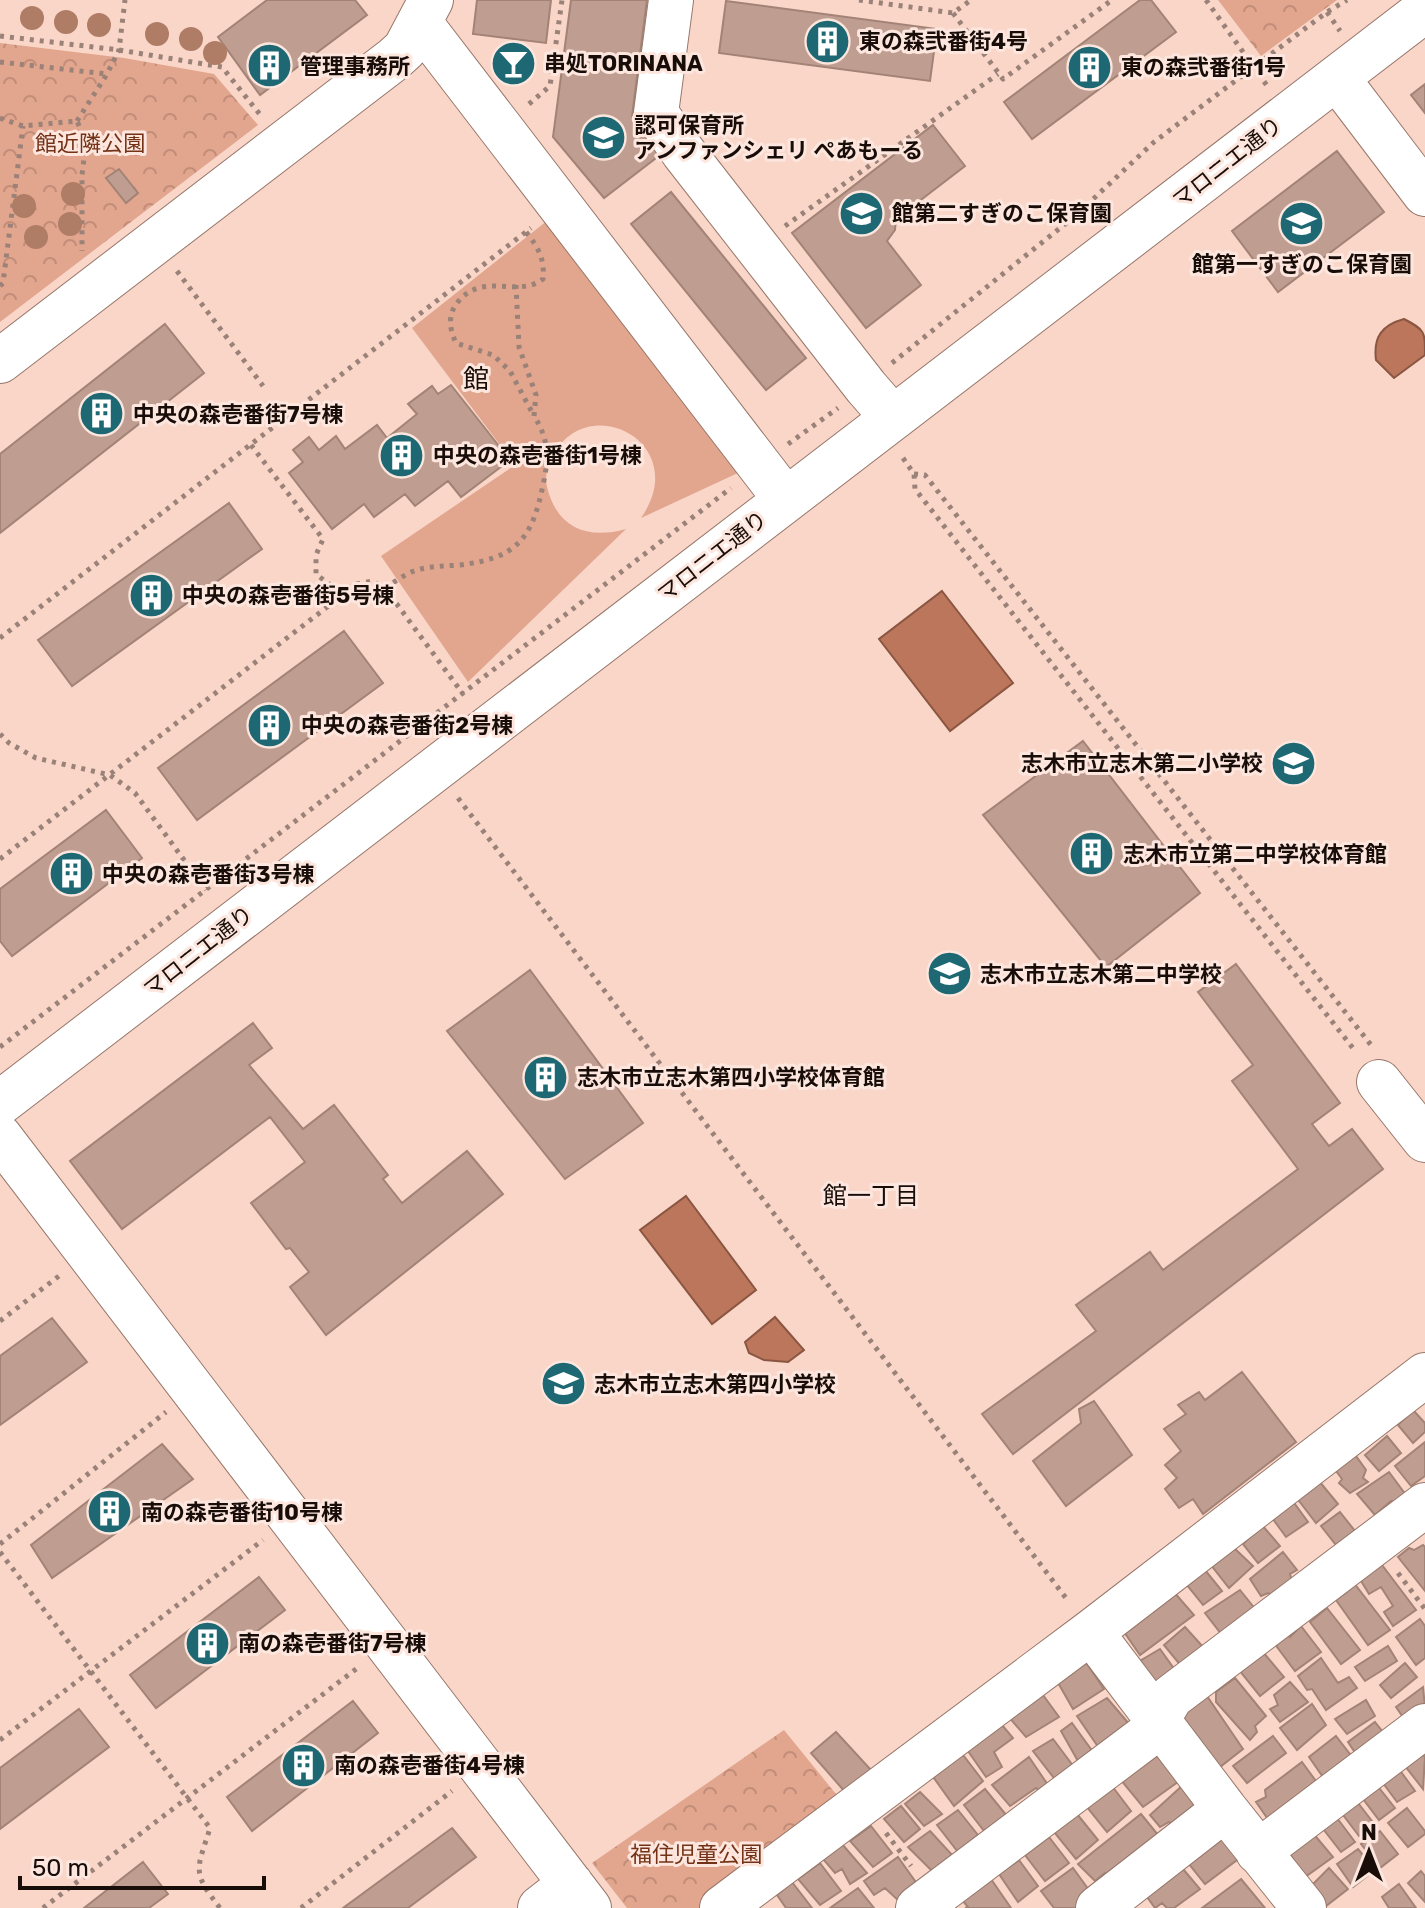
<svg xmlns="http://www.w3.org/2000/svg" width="1425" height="1908" font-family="Rubik,'Noto Sans JP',sans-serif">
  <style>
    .park { fill: url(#park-crowns) }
    .garden { fill: #e2a58d }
    .water { fill: #bb765b; stroke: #8a5642; stroke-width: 2 }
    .building { fill: #bf9e91; stroke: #a38376; stroke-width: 2 }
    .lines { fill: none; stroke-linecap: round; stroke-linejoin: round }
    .minor-casing { stroke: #97776b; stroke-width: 46 }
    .path { stroke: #9b8278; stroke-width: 5; stroke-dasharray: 4 6; stroke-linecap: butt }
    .minor { stroke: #fff; stroke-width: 44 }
    .tree { fill: #af7c66 }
    .labels { text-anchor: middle; stroke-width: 6; stroke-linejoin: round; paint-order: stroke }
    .poi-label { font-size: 22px; font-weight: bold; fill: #180d08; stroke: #fce6de; text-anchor: start }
    .park-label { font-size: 22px; fill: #733216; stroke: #fce6de }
    .street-label { font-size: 22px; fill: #180d08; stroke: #fce6de }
    .neighbourhood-label { font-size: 24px; fill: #180d08; stroke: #fce6de }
    .quarter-label { font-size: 26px; fill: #180d08; stroke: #fce6de }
  </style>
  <defs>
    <pattern id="park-crowns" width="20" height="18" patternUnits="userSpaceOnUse" patternTransform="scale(2)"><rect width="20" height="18" fill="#e2a58d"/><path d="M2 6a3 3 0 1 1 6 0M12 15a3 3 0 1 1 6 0" fill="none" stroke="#c18d78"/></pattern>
  </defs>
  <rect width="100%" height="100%" fill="#f9d6c8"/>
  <path class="park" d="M1218,0H1337L1261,56Z
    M0,43L124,58L214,74L258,125L0,322Z
    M784,1730L844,1804L709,1908H627L592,1863Z"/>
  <path class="garden" d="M548,220L740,472L641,518C692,445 592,391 555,452C549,462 544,475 547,487C557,528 587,540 626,529L468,682L381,556L515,465L412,328Z"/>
  <path class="water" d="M1404,319C1425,330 1425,331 1425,355L1394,378L1376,360C1373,337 1382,325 1404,319Z
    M942,591L1013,683L950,731L879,639Z
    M686,1196L756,1290L712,1324L640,1230Z
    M775,1317L804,1350L788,1362L764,1360L749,1353L745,1342Z"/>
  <path class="building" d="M267,0H355L367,15L260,95L218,37Z
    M477,0H551L546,43L473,34Z
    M571,0H647L632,116L660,155L604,198L553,137Z
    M1140,0H1151L1176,32L1032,139L1004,102Z
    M726,1L937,29L930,81L719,53Z
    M497 65a17 17 0 1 1 34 0a17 17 0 1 1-34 0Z
    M1425,84V113L1411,95Z
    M933,125L965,166L896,219L895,230L887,241L921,285L866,328L792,233Z
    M1337,151L1384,212L1278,292L1232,231Z
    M119,169L138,193L126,203L106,178Z
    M671,192L806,358L766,390L631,224Z
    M165,324L204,373L0,533V454Z
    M451,385L510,460L461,497L448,481L415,506L405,494L374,517L364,504L332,529L289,473L303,462L293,450L309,437L319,450L336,436L345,449L377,425L387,438L417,414L408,404L432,386L438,394Z
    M229,503L262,549L72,686L38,640Z
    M344,631L383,683L197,820L158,768Z
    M1083,741L1200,893L1106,967L983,815Z
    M106,810L142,858L12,956L0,941V889Z
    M1236,964L1340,1103L1312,1124L1329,1146L1352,1129L1383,1169L1013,1454L982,1414L1096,1331L1076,1305L1150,1252L1163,1270L1298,1169L1232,1081L1253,1065L1198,992Z
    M530,970L643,1123L565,1179L447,1031Z
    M253,1023L272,1048L249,1065L303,1129L334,1105L388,1175L383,1179L402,1203L467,1151L503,1194L326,1335L290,1287L309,1272L290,1248L286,1249L251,1203L305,1162L270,1117L122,1229L70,1161Z
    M52,1318L87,1362L0,1425V1356Z
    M1242,1372L1296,1442L1203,1514L1193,1499L1179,1508L1165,1489L1177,1478L1165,1465L1181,1451L1164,1429L1186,1414L1178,1405L1199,1392L1205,1400Z
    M1094,1401L1132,1455L1066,1506L1033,1461L1081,1423L1079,1409Z
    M1413,1410L1425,1423V1432L1413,1443L1398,1425Z
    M1387,1436L1401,1453L1379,1471L1365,1455Z
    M1425,1442V1476L1411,1486L1395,1466Z
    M162,1444L193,1479L52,1578L31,1545Z
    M1356,1456L1366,1470L1363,1478L1368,1482L1350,1493L1339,1483L1342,1479L1333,1467Z
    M1389,1472L1406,1495L1396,1503L1391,1501L1375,1515L1357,1494Z
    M1319,1481L1338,1504L1316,1523L1296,1497Z
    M1292,1500L1308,1522L1286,1537L1270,1515Z
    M1340,1512L1355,1531L1336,1545L1321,1526Z
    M1262,1525L1280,1546L1258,1563L1243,1544Z
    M1423,1545L1425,1547V1591L1398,1557L1409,1548L1414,1550Z
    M1232,1546L1253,1566L1229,1588L1211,1565Z
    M1283,1552L1297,1570L1290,1574L1292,1582L1274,1596L1268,1593L1261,1596L1250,1579Z
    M1379,1561L1416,1610L1393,1626L1384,1612L1393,1606L1381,1587L1369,1594L1358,1576Z
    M1205,1570L1222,1591L1203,1605L1186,1584Z
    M259,1577L285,1610L156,1708L130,1675Z
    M1354,1583L1390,1630L1368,1645L1336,1600L1347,1592L1345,1588Z
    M1240,1590L1256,1610L1222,1635L1205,1613Z
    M1173,1591L1194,1615L1140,1655L1122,1629Z
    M1327,1608L1360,1650L1341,1664L1310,1622Z
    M1420,1619L1425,1626V1658L1416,1665L1396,1637Z
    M1301,1626L1321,1652L1295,1671L1277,1647V1641L1286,1633L1290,1637Z
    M1185,1627L1204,1648L1182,1667L1164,1645Z
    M1388,1646L1397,1661L1365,1681L1355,1667Z
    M1160,1649L1175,1670L1154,1683L1138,1662Z
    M1263,1652L1284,1677L1260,1696L1239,1670Z
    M1321,1658L1338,1683L1349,1677L1357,1688L1326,1710L1312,1689L1307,1690L1298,1676Z
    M1085,1661L1104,1689L1073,1709L1057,1681Z
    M1405,1663L1417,1677L1391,1698L1380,1685Z
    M1235,1678L1266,1716L1255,1726L1257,1732L1250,1740L1216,1702V1692Z
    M1290,1682L1308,1702L1280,1722L1270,1709L1278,1705L1274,1695Z
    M1423,1687L1425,1707L1407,1723L1396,1707Z
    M1043,1695L1059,1717L1026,1737L1008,1716Z
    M1207,1696L1243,1749L1220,1767L1179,1718Z
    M1107,1698L1130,1725L1101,1751L1077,1716Z
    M1366,1700L1375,1716L1347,1734L1335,1719Z
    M353,1701L378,1733L252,1831L227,1797Z
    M1312,1704L1326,1725L1297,1750L1280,1728Z
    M79,1709L109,1747L0,1829V1768Z
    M1375,1722L1387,1737L1360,1760L1348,1742Z
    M1072,1723L1093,1752L1078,1761L1061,1731Z
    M1002,1725L1013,1738L994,1752L1002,1767L986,1777L968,1751Z
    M836,1732L871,1770L846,1793L811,1753Z
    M1273,1736L1286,1753L1247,1783L1233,1766Z
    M1336,1736L1353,1758L1325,1780L1309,1757Z
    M1053,1739L1074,1767L1057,1782L1033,1751Z
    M1417,1748L1425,1757L1423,1789L1401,1761Z
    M1160,1750L1182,1779L1143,1807L1120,1779Z
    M960,1751L983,1781L954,1806L931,1774Z
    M1029,1757L1048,1785L1040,1791L1036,1788L1010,1806L992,1785Z
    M1302,1762L1321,1788L1272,1825L1256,1802L1266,1797L1265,1790Z
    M1396,1765L1415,1791L1397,1802L1380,1779Z
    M1376,1784L1395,1808L1379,1820L1360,1795Z
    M1183,1785L1201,1807L1175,1829L1169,1822L1160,1827L1150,1815Z
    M1112,1786L1131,1811L1107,1832L1086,1806Z
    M985,1789L1007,1816L984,1831L964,1805Z
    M920,1792L942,1814L924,1826L905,1804Z
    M1355,1799L1375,1825L1359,1836L1340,1811Z
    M901,1806L920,1829L904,1842L884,1819Z
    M1407,1808L1425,1831V1834L1408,1847L1388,1823Z
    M958,1810L978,1835L958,1852L937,1825Z
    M1077,1814L1098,1840L1076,1859L1054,1832Z
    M1141,1814L1163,1841L1109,1879L1105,1873L1095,1881L1078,1864Z
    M1334,1814L1355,1842L1341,1852L1320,1825Z
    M871,1826L892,1853L873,1867L850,1841Z
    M452,1828L476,1857L408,1908H343Z
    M930,1831L954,1857L933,1872L908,1847Z
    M1380,1831L1398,1854L1380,1868L1361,1844Z
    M1312,1832L1333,1857L1305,1877L1287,1850Z
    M1223,1836L1241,1857L1205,1884L1185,1859Z
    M1049,1837L1069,1863L1045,1881L1025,1855Z
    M842,1844L867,1873L850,1884L842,1869L835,1873L823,1859Z
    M1358,1849L1375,1870L1353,1887L1337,1864Z
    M898,1857L920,1888L900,1902L885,1888L874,1895L864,1881Z
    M1019,1860L1038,1886L1018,1902L999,1874Z
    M143,1862L168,1894L149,1908H84Z
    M820,1863L841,1891L820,1905L798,1879Z
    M1073,1868L1094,1897L1079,1908H1054L1041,1891Z
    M1329,1868L1348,1889L1326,1906L1311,1886Z
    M1183,1869L1200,1889L1174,1908H1167L1162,1903L1155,1908L1147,1897Z
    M1421,1871L1425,1876V1902L1408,1883Z
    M991,1879L1011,1908H965L968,1907L962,1900Z
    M1241,1879L1265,1908H1202Z
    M792,1882L812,1908H786L777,1895Z
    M1399,1884L1416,1908H1389L1382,1897Z
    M858,1888L874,1908H830Z"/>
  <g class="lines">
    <defs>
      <path id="minor" d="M671,0L656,113L683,152L866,387L893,418
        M420,23L786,500
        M1337,78L1425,194
        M0,361L394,59L405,49L431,0
        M1379,1082L1425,1140
        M0,1103L1425,10
        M0,1137L589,1908
        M1091,1632L1225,1809L1304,1908
        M1258,1852L1425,1726
        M540,1908L571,1884
        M722,1908L1091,1632L1425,1375
        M918,1908L1148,1735L1171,1697L1425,1505
        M1098,1908L1225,1809"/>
    </defs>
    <use href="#minor" class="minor-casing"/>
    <path class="path" d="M859,0L953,13L971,0
      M1206,0L1268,87
      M1327,12L1340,31
      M953,13L1003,79L1112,0
      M0,36L119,50L222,67L262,117
      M0,62L107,74
      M529,104L550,86L562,0
      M0,118L23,126L77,121L86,142L82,175V251
      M77,121L107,74L119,50L125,0
      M785,226L998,74
      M177,271L263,386
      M516,285L519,347L536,395L534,416L510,371L493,355L456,343C450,330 447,316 457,303C483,270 517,299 543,279C545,259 538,247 526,232
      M0,286L3,283L23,126
      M892,363L1075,216L1154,142L1327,12L1347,0
      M788,444L838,408
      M251,445L323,539L316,555V574L334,588L351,587
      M903,458L914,474L915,489L1356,1052
      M914,474L925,475L1371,1045
      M385,588C395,582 406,573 417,570C431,566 445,566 460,565C516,558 532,540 543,485C549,458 549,439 534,416
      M0,638L531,228
      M0,734L9,743L36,758L110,775L135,793L206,890
      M458,798L1069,1602
      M0,859L357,584L372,581L385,588L463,694
      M0,1047L731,488
      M0,1321L59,1276
      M0,1544L166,1412
      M0,1552L210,1828C197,1870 191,1871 220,1908
      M1398,1573L1425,1609
      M0,1740L263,1540
      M886,1833L911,1866
      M43,1908L360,1666
      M301,1908L452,1791"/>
    <use href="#minor" class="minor"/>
  </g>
  <g class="tree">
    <circle cx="32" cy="18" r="12"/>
    <circle cx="66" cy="22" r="12"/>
    <circle cx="99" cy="25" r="12"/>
    <circle cx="157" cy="34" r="12"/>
    <circle cx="191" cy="39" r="12"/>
    <circle cx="215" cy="53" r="12"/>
    <circle cx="73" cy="194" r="12"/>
    <circle cx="24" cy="206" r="12"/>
    <circle cx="70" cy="224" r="12"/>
    <circle cx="36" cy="237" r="12"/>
  </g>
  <defs>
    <symbol id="building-disc" viewBox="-11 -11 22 22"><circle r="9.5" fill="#1e6873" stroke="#fce6de"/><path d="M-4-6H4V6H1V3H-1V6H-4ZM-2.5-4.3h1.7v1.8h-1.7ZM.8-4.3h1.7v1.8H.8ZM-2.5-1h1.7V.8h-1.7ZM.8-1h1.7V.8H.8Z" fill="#fff"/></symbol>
    <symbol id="bar-disc" viewBox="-11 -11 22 22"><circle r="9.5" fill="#1e6873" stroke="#fce6de"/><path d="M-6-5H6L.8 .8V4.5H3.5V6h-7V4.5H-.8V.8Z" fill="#fff"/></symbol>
    <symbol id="school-disc" viewBox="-11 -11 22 22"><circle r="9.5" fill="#1e6873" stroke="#fce6de"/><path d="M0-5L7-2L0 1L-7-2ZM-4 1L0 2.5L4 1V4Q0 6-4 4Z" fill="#fff"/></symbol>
  </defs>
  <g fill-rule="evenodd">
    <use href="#building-disc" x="802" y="16" width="51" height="51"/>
    <use href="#bar-disc" x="488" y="38" width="51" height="51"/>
    <use href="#building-disc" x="244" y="40" width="51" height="51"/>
    <use href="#building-disc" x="1064" y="42" width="51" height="51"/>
    <use href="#school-disc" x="578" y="112" width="51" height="51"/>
    <use href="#school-disc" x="836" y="188" width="51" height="51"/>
    <use href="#school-disc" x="1276" y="198" width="51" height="51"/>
    <use href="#building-disc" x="76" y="388" width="51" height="51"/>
    <use href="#building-disc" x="376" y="430" width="51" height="51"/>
    <use href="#building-disc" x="126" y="570" width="51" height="51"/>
    <use href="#building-disc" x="244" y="700" width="51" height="51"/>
    <use href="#school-disc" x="1268" y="738" width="51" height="51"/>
    <use href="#building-disc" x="1066" y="828" width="51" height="51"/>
    <use href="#building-disc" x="46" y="848" width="51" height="51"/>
    <use href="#school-disc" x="924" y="948" width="51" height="51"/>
    <use href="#building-disc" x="520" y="1052" width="51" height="51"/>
    <use href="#school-disc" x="538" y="1358" width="51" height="51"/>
    <use href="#building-disc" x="84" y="1486" width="51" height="51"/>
    <use href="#building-disc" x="182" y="1618" width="51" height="51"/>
    <use href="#building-disc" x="278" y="1740" width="51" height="51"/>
  </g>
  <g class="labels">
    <g class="poi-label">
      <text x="859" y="49">東の森弐番街4号</text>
      <text x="544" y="71">串処TORINANA</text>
      <text x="300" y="74">管理事務所</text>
      <text x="1121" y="75">東の森弐番街1号</text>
      <text x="634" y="133">認可保育所<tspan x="634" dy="25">アンファンシェリ ぺあもーる</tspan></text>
      <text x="892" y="221">館第二すぎのこ保育園</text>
      <text x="1302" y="272" text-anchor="middle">館第一すぎのこ保育園</text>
      <text x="133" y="422">中央の森壱番街7号棟</text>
      <text x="433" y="463">中央の森壱番街1号棟</text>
      <text x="182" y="603">中央の森壱番街5号棟</text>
      <text x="301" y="733">中央の森壱番街2号棟</text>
      <text x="1263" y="771" text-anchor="end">志木市立志木第二小学校</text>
      <text x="1123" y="862">志木市立第二中学校体育館</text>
      <text x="102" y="882">中央の森壱番街3号棟</text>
      <text x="980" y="982">志木市立志木第二中学校</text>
      <text x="577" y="1085">志木市立志木第四小学校体育館</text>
      <text x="594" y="1392">志木市立志木第四小学校</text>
      <text x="141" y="1520">南の森壱番街10号棟</text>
      <text x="238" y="1651">南の森壱番街7号棟</text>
      <text x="334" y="1773">南の森壱番街4号棟</text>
    </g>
    <g class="park-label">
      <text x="90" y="151">館近隣公園</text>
      <text x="696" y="1862">福住児童公園</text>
    </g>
    <g class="street-label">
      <text transform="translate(1227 162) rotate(-38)" y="8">マロニエ通り</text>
      <text transform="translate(712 556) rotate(-38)" y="8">マロニエ通り</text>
      <text transform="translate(198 951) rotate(-38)" y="8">マロニエ通り</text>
    </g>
    <g class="neighbourhood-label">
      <text x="871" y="1204">館一丁目</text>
    </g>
    <g class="quarter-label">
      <text x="476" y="388">館</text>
    </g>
  </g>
  <g transform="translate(1369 1852)" stroke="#fce6de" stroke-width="6" paint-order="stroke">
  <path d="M0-6L14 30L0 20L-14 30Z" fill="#180d08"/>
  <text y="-12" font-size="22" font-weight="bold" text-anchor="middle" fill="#180d08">N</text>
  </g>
  <path d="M20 1876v12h244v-12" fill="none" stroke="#180d08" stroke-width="4"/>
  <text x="32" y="1876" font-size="24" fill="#180d08" stroke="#fce6de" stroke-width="6" paint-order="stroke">50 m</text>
</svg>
